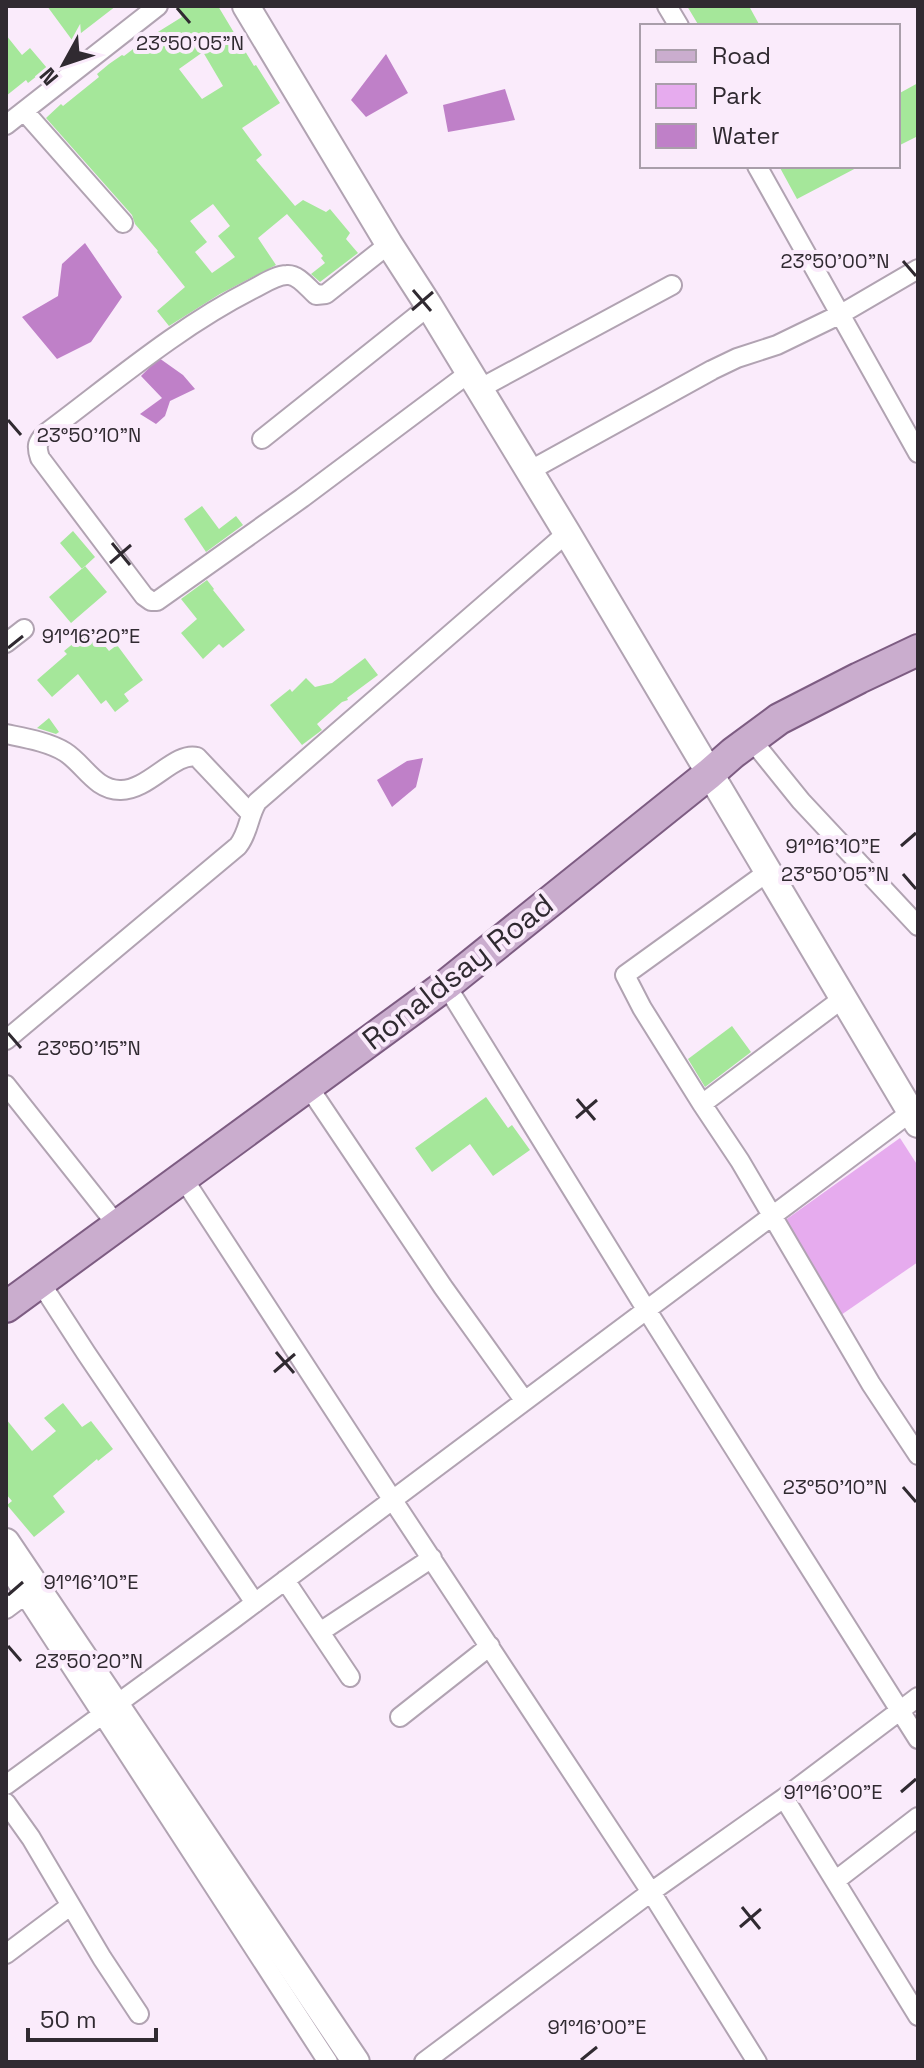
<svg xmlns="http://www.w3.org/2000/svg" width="924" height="2068" font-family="'Space Grotesk',sans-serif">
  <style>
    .green { fill: #e6abee }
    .water { fill: #bf80c8 }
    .building { fill: #a5e79a; fill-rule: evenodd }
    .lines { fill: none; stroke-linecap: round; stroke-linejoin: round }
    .street-casing { stroke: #b1a3b2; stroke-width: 22 }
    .secondary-casing { stroke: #b1a3b2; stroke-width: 30 }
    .primary-casing { stroke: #7d5c82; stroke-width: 34 }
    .street { stroke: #fff; stroke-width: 18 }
    .secondary { stroke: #fff; stroke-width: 26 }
    .primary { stroke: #caadce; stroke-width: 30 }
    .ticks { fill: none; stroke: #302a31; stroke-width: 3 }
    .labels { text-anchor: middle; stroke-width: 8; stroke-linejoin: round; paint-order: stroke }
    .street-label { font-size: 30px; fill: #302a31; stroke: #faebfb }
    .ticks-label { font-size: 20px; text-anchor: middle; fill: #302a31; stroke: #faebfb; stroke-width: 8; stroke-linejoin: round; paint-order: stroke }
  </style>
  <rect width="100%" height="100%" fill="#faebfb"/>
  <path class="green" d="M900,1138L918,1166V1262L841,1315L784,1221Z"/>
  <path class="water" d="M386,54L408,93L366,117L351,100Z
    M505,89L515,120L448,132L443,105Z
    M85,243L122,297L91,342L57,359L22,317L58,296L62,264Z
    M159,358L183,375L195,389L170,401L165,416L156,424L140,414L162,398L141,376Z
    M423,758L416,787L392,807L377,780L407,761Z"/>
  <path class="building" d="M47,6H116L72,40Z
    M175,6H218L254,66L256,65L280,103L242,128L262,155L256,160L295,206L303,200L326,212L330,209L350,233L346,239L358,253L320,282L311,274L325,263L321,258L323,256L287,214L258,238L276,265L220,294L169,326L157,311L185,287L157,252L158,251L135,224L132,215L46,118L61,104L63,106L99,77L97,74L109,64L122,55L124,56L145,40L182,17ZM203,52L223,86L202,99L179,69ZM213,204L230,226L218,236L235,257L212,273L195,252L207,242L190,221Z
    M687,6H749L760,26H699Z
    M6,35L22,55L30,48L47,68L28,83L26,80L6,96Z
    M918,83V136L898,146V94Z
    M779,166H860L797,199Z
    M202,506L219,529L236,516L243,525L206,552L184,519Z
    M73,531L95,557L82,569L60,543Z
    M85,566L107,592L71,623L49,597Z
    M207,580L214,589L213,590L245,630L223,648L219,644L203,659L181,633L197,619L181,599Z
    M91,629L109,651L117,645L143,680L124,694L129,701L115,712L106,700L101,704L78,674L52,697L37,680L67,654L64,651Z
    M365,658L378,675L347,698L348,700L342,702L317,724L322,730L302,745L270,705L290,689L292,692L306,678L315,687L332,683Z
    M49,718L59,732L56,734L37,728Z
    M732,1026L751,1052L705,1087L688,1059Z
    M486,1097L508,1128L512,1125L530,1150L493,1176L470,1144L432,1172L415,1148Z
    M63,1403L82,1427L91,1421L113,1449L98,1461L97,1459L53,1496L65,1512L34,1537L7,1505L12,1501L6,1494V1419L32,1451L56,1431L44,1418Z"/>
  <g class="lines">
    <defs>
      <path id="street" d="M667,6L679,26
        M24,111L123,223
        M6,125L158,6
        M757,166L918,453
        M389,244L326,294L316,295C308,288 298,274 287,275C276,275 263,284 253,289C178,327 113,383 46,433C37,442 36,446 40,458L144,596L151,601H157L302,498L469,373
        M479,389L672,285
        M262,439L429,306
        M529,471L712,370L737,358L777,345L841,314L918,269
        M6,643L24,629
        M6,734C25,738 49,742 65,752C84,764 95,790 120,790C148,791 175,751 197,757L250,813
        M751,739L801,801L918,926
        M769,871L625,975L642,1008L702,1104L740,1161L871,1384L918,1455
        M446,985L646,1309L918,1739
        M6,1040L238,846C249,832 248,817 257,802L567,533
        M6,1085L117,1225
        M308,1086L443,1287L524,1400
        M702,1104L842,999
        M183,1178L392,1499L651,1892L757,2062
        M40,1282L86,1353L255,1603
        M16,1557L13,1574L15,1580L328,2062
        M285,1580L350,1677
        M6,1609L34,1588
        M320,1632L432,1558
        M400,1717L490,1646
        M6,1785L232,1620L911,1112
        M784,1798L918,2016
        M6,1803L31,1838L102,1958L139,2014
        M835,1881L918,1817
        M6,1954L70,1906
        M424,2062L651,1892L784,1798L918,1697"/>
      <path id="secondary" d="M246,6L389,244L429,306L567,533L918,1124
        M6,1542L356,2062"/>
      <path id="primary" d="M6,1307L446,985L709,774L733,753L779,719L859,678L918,650"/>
    </defs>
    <use href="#street" class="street-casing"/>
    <use href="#secondary" class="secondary-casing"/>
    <use href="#primary" class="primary-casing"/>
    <use href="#street" class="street"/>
    <use href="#secondary" class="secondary"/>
    <use href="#primary" class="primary"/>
  </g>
  <path class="ticks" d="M177,8L190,23M903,261L916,276M413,290L431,311M412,310L433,292M8,420L21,435M112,543L130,565M110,563L131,545M8,648L23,636M901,846L916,833M903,874L916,889M8,1033L21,1048M577,1099L595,1120M576,1118L597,1100M276,1352L294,1373M274,1372L295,1354M903,1487L916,1502M8,1595L23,1582M8,1646L21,1661M901,1792L916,1779M742,1907L760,1929M740,1927L761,1909M581,2060L597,2047"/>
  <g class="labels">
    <g class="street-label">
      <text transform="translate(458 972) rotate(-38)" y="10">Ronaldsay Road</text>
    </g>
  </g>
  <g class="ticks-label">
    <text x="190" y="50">23°50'05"N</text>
    <text x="835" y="268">23°50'00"N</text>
    <text x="89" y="442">23°50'10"N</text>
    <text x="91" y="643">91°16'20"E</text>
    <text x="833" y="853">91°16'10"E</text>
    <text x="835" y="881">23°50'05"N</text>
    <text x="89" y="1055">23°50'15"N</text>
    <text x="835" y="1494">23°50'10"N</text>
    <text x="91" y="1589">91°16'10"E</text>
    <text x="89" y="1668">23°50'20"N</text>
    <text x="833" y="1799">91°16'00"E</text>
    <text x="597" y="2034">91°16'00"E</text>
  </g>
  <rect width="924" height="2068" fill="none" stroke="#302a31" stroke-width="16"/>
  <rect x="640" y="24" width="260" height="144" fill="#faebfb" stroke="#a99eaa" stroke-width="2"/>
  <rect x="656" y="50" width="40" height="12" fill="#caadce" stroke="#a99eaa" stroke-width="2"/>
  <text x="712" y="64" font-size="24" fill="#302a31">Road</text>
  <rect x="656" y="84" width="40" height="24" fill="#e6abee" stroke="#a99eaa" stroke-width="2"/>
  <text x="712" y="104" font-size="24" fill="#302a31">Park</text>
  <rect x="656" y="124" width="40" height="24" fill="#bf80c8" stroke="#a99eaa" stroke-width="2"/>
  <text x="712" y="144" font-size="24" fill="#302a31">Water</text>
  <g transform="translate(64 64) rotate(230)" stroke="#faebfb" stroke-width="6" paint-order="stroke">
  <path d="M0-6L14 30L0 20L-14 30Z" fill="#302a31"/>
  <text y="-12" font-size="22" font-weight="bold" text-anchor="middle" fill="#302a31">N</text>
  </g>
  <path d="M28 2028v12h128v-12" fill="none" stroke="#302a31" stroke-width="4"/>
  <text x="40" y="2028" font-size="24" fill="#302a31" stroke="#faebfb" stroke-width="6" paint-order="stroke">50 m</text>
</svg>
